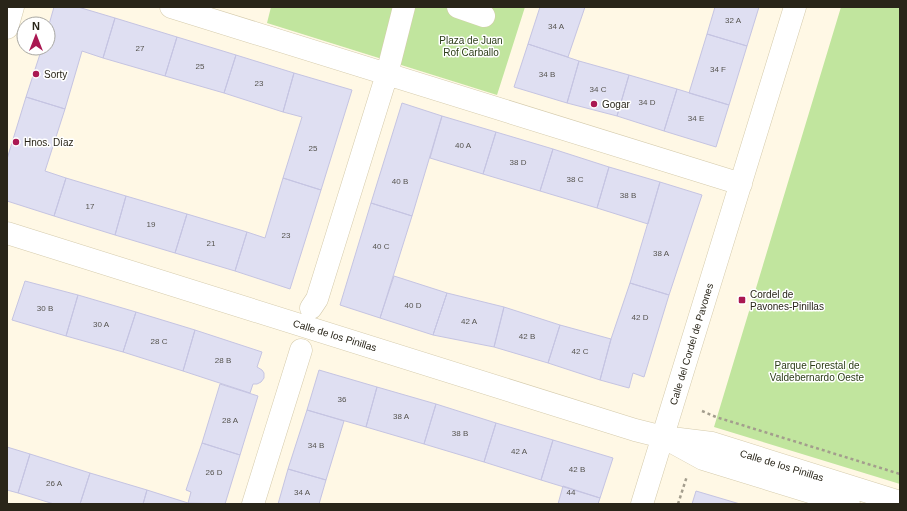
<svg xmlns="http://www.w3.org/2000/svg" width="907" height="511" font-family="Helvetica,sans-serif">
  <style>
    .green { fill: #c1e59e }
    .building { fill: #dfdff2; stroke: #c5c4e2 }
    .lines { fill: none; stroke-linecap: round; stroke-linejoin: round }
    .minor-casing { stroke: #d5cbac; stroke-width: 23 }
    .path { stroke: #a39d8d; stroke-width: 2.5; stroke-dasharray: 3 3; stroke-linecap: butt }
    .minor { stroke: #fff; stroke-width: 22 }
    .poi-dot { fill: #aa1852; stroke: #fff; stroke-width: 1.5 }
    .labels { text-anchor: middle; stroke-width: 3; stroke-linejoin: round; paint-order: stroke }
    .number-label { font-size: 8px; fill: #56544f }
    .park-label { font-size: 10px; fill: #2c3d18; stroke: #fff }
    .poi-label { font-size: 10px; fill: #292519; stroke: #fff; text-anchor: start }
    .street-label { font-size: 10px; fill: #292519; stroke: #fff }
  </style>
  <rect width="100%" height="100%" fill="#fff8e5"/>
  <path class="green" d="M271,7H525L497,95L267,23Z
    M841,7H900V484L714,427Z"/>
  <path class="building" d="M54,7H78L115,18L103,58L82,51L65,109L26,97L42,48H48V28Z
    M540,7H585L568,57L528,44Z
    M715,7H759L747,46L707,34Z
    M115,18L177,37L165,76L103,58Z
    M707,34L747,46L729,105L689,93Z
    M177,37L236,55L224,93L165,76Z
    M528,44L579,61L567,103L514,87Z
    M236,55L294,73L283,112L224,93Z
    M579,61L629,75L617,116L567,103Z
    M294,73L352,90L321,190L283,178L302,117L283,112Z
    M629,75L677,89L664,131L617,116Z
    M677,89L729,105L716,147L664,131Z
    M26,97L65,109L45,171L66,178L54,216L7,201V159Z
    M402,103L442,116L412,216L371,203Z
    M442,116L496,132L483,174L430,158Z
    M496,132L553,149L540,191L483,174Z
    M553,149L609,167L597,208L540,191Z
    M609,167L660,182L648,224L597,208Z
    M66,178L126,196L115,235L54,216Z
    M283,178L321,190L290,289L235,271L247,232L265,238Z
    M660,182L702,195L669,295L630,283Z
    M126,196L187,214L175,253L115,235Z
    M371,203L412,216L380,318L340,305Z
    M187,214L247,232L235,271L175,253Z
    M394,276L447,293L433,335L380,318Z
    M25,281L78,295L66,336L12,320Z
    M630,283L669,295L644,377L633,373L629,388L600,380L611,339Z
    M447,293L504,307L494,347L433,335Z
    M78,295L136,312L123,352L66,336Z
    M504,307L560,325L548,363L494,347Z
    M136,312L195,330L183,371L123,352Z
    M560,325L611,339L600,380L548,363Z
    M195,330L262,352L257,367L262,370L264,373V378L261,382L257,384H253L250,393L183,371Z
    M319,370L377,387L366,427L307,410Z
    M220,384L258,396L240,455L202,443Z
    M377,387L436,404L424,444L366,427Z
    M436,404L496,423L484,462L424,444Z
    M307,410L344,421L326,480L288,469Z
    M496,423L553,440L541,480L484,462Z
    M553,440L613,458L600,498L541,480Z
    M202,443L240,455L225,504L188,503L191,492L186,490Z
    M7,447L30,454L18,493L7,490Z
    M30,454L90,473L80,504H54L18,493Z
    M288,469L326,480L319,504H278Z
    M90,473L147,490L143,504H80Z
    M563,486L600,498L598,504H558Z
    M147,490L188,503L191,504H143Z
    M696,491L740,504H692Z"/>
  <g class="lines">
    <defs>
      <path id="minor" d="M171,7L741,184
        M458,7L484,16
        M7,28L13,7
        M7,233L635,430L663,437L712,443L900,502
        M311,308L317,299L387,74L404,7
        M672,442L703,459L849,504
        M253,504L301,350
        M642,504L795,7"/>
    </defs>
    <use href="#minor" class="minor-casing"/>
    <path class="path" d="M702,411L716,417L900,474
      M678,504L687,476"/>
    <use href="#minor" class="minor"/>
  </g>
  <g class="poi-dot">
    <circle cx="36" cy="74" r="4"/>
    <circle cx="594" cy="104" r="4"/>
    <circle cx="16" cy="142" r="4"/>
    <rect x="738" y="296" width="8" height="8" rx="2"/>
  </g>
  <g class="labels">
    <g class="number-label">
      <text x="733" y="23">32 A</text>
      <text x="556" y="29">34 A</text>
      <text x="140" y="51">27</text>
      <text x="200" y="69">25</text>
      <text x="718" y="72">34 F</text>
      <text x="547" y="77">34 B</text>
      <text x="259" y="86">23</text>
      <text x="598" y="92">34 C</text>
      <text x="647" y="105">34 D</text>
      <text x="696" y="121">34 E</text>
      <text x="463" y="148">40 A</text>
      <text x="313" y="151">25</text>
      <text x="518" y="165">38 D</text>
      <text x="575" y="182">38 C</text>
      <text x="400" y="184">40 B</text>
      <text x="628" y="198">38 B</text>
      <text x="90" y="209">17</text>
      <text x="151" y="227">19</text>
      <text x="286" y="238">23</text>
      <text x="211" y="246">21</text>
      <text x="381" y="249">40 C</text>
      <text x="661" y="256">38 A</text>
      <text x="413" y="308">40 D</text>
      <text x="45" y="311">30 B</text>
      <text x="640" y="320">42 D</text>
      <text x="469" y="324">42 A</text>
      <text x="101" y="327">30 A</text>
      <text x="527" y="339">42 B</text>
      <text x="159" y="344">28 C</text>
      <text x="580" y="354">42 C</text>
      <text x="223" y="363">28 B</text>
      <text x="342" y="402">36</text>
      <text x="401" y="419">38 A</text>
      <text x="230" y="423">28 A</text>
      <text x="460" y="436">38 B</text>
      <text x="316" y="448">34 B</text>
      <text x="519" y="454">42 A</text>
      <text x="577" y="472">42 B</text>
      <text x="214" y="475">26 D</text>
      <text x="54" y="486">26 A</text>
      <text x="302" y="495">34 A</text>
      <text x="571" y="495">44</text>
    </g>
    <g class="park-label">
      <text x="471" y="44">Plaza de Juan<tspan x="471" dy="12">Rof Carballo</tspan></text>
      <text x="817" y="369">Parque Forestal de<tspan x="817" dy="12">Valdebernardo Oeste</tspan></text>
    </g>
    <g class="poi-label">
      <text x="44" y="78">Sorty</text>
      <text x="602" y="108">Gogar</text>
      <text x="24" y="146">Hnos. Díaz</text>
      <text x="750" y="298">Cordel de<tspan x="750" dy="12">Pavones-Pinillas</tspan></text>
    </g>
    <g class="street-label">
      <text transform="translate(335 335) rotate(17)" y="4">Calle de los Pinillas</text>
      <text transform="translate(691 344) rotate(-73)" y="4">Calle del Cordel de Pavones</text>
      <text transform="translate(782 465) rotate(17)" y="4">Calle de los Pinillas</text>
    </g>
  </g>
  <rect width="907" height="511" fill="none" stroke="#292519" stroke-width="16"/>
  <g transform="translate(36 36)"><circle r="19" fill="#ffffff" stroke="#a9a8a3"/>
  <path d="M0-3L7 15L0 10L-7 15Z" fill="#aa1852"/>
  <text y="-6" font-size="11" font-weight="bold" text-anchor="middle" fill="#292519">N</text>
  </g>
</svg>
